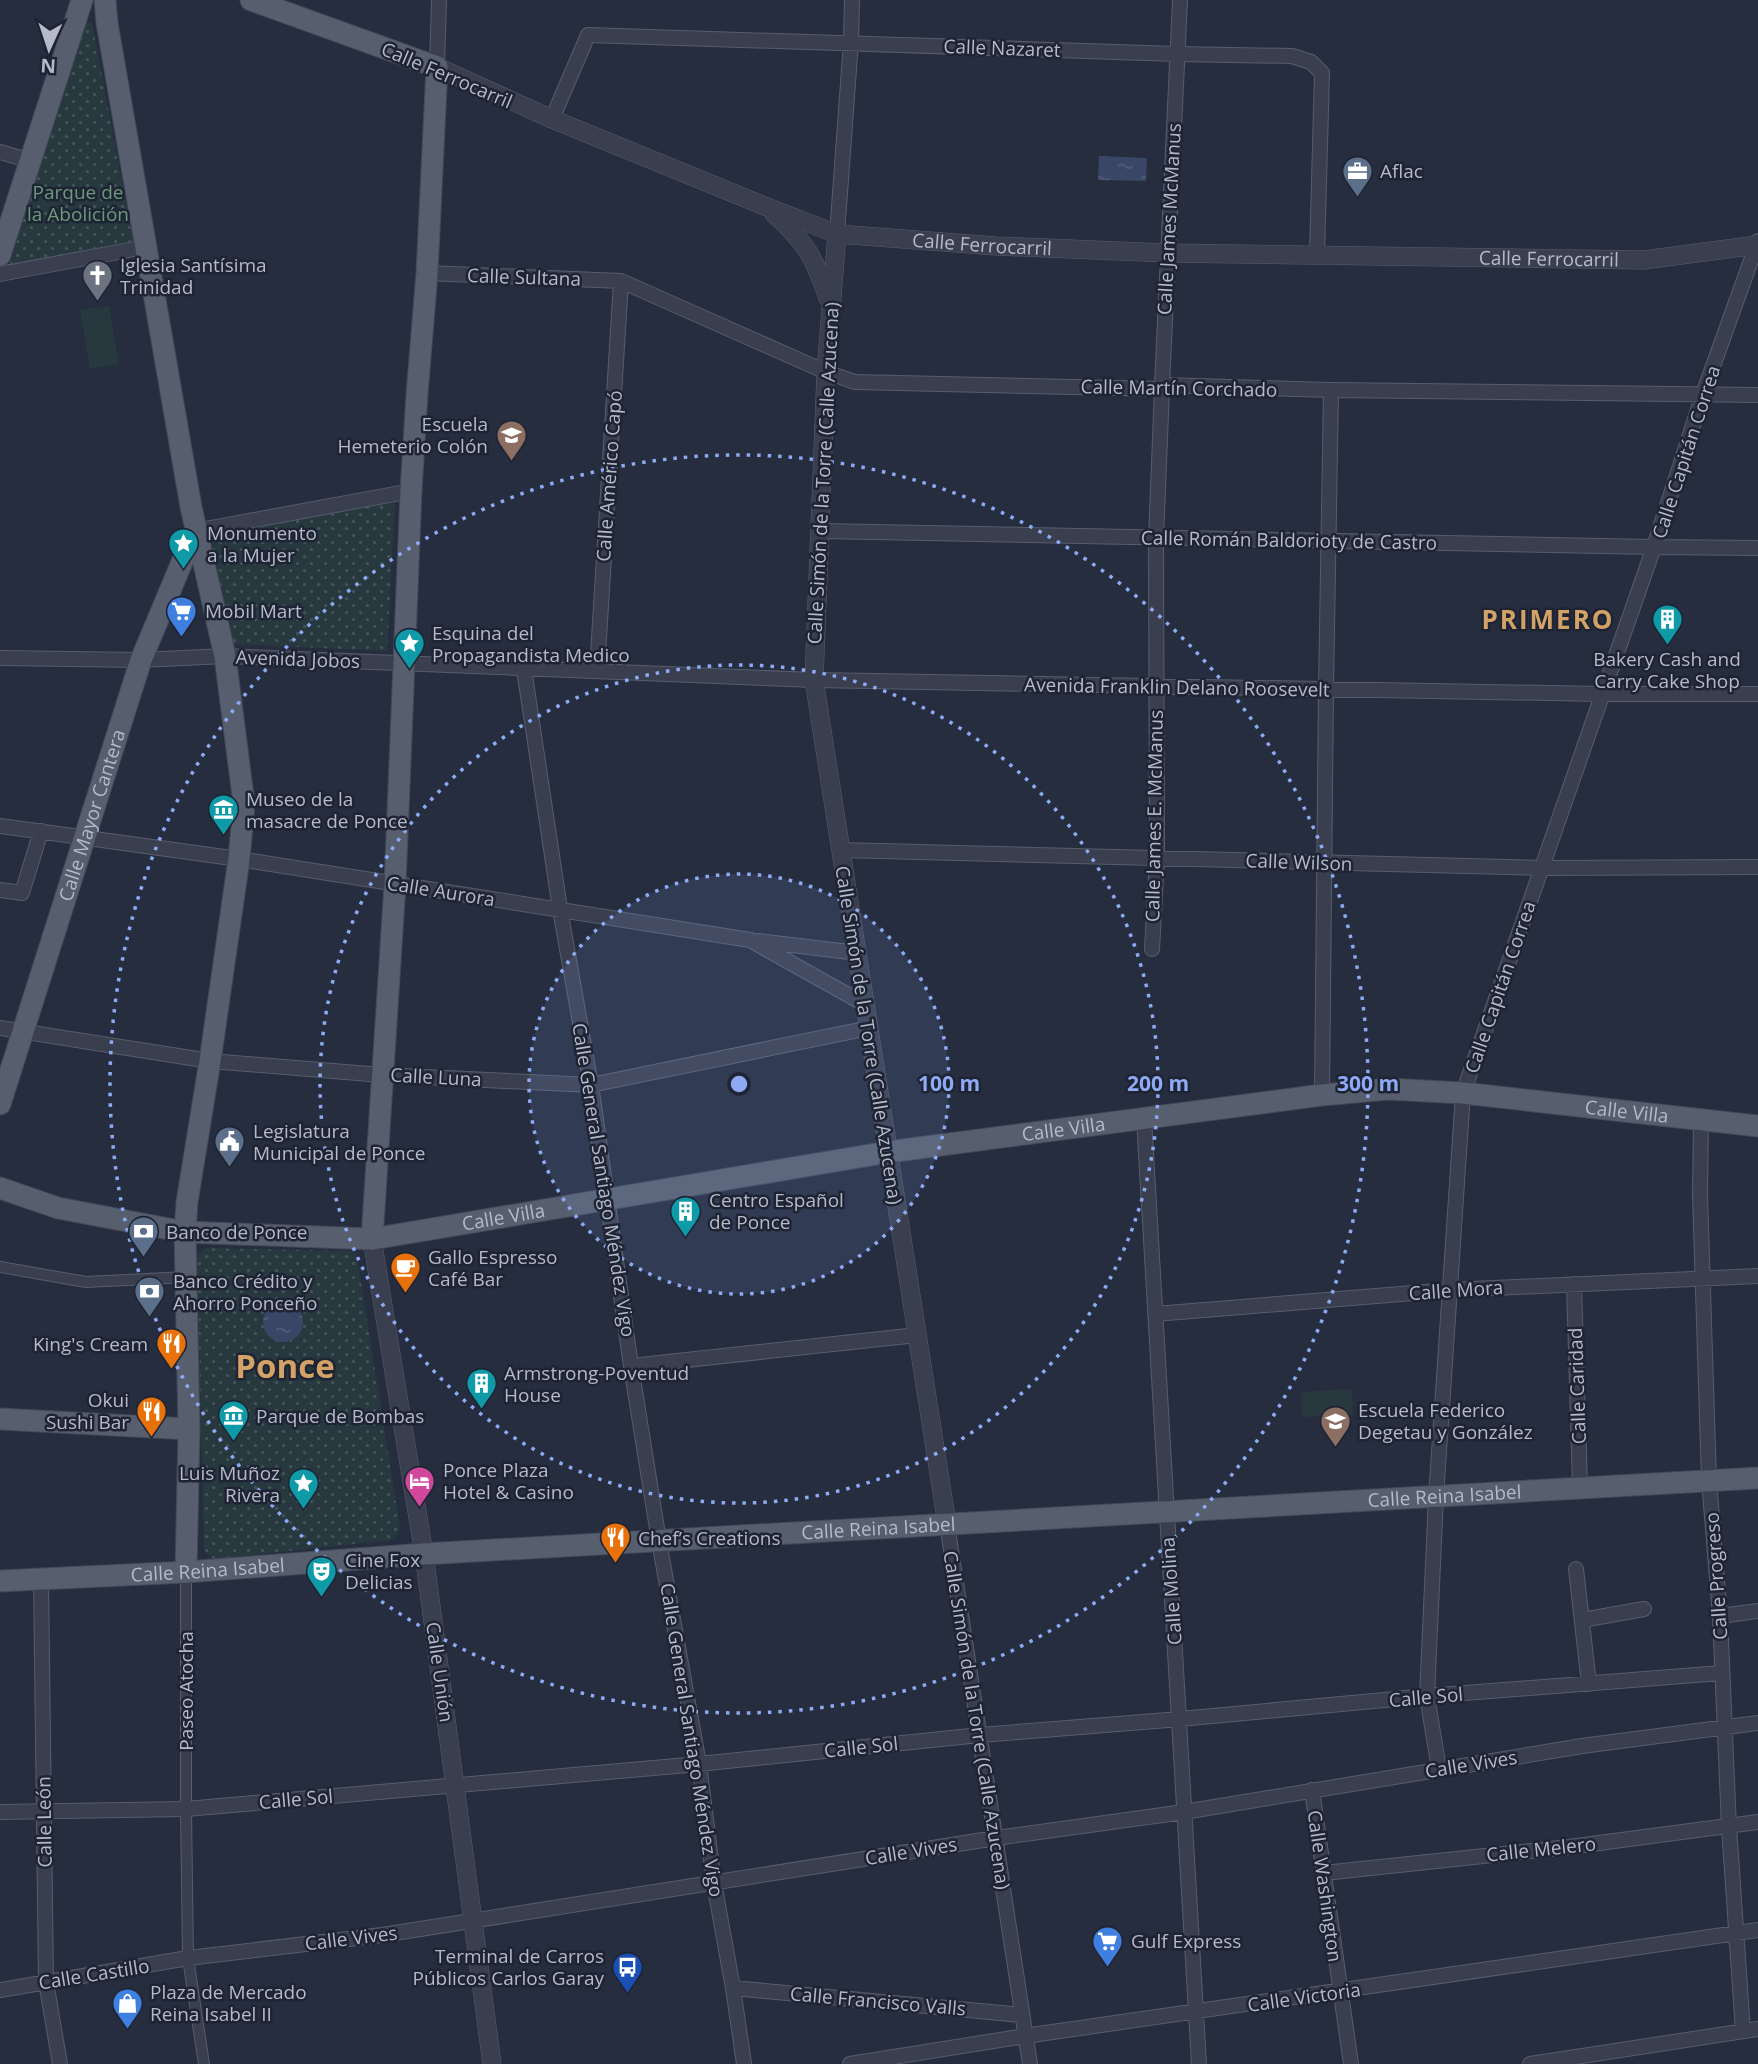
<svg xmlns="http://www.w3.org/2000/svg" width="1758" height="2064" font-family="'Open Sans',sans-serif">
  <style>
    .grass { fill: url(#grass-dots) }
    .garden { fill: #27393f }
    .water { fill: url(#water-ripples) }
    .lines { fill: none; stroke-linecap: round; stroke-linejoin: round }
    .pedestrian-casing { stroke: #575d6c; stroke-width: 12 }
    .minor-casing { stroke: #575d6c; stroke-width: 16 }
    .tertiary-casing { stroke: #575d6c; stroke-width: 19 }
    .primary-casing { stroke: #424857; stroke-width: 23 }
    .pedestrian { stroke: #393f4e; stroke-width: 10 }
    .minor { stroke: #393f4e; stroke-width: 14 }
    .tertiary { stroke: #393f4e; stroke-width: 18 }
    .primary { stroke: #575e6e; stroke-width: 21 }
    .ring { fill: none; stroke: #8eaaf5; stroke-width: 3.5; stroke-dasharray: 3.5 7 }
    .labels { text-anchor: middle; stroke-width: 5; stroke-linejoin: round; paint-order: stroke }
    .street-label { font-size: 19px; fill: #b5bac9; stroke: #1e2433 }
    .poi-label { font-size: 19px; fill: #b5bac9; stroke: #1e2433; text-anchor: start }
    .park-label { font-size: 19px; fill: #6d997c; stroke: #1e2433 }
    .district-label { font-size: 26px; font-weight: bold; letter-spacing: 2px; fill: #d2a267; stroke: #1e2433 }
    .town-label { font-size: 33px; font-weight: bold; fill: #d2a267; stroke: #1e2433 }
    .centre { fill: #8eaaf5; stroke: #1e2433; stroke-width: 3.5 }
    .ring-label { font-size: 21px; text-anchor: middle; font-weight: bold; fill: #8eaaf5; stroke: #1e2433; stroke-width: 5; stroke-linejoin: round; paint-order: stroke }
  </style>
  <defs>
    <pattern id="grass-dots" width="8" height="8" patternUnits="userSpaceOnUse" patternTransform="scale(1.75)"><rect width="8" height="8" fill="#27393f"/><path d="M2 2h.1M6 6h.1" fill="none" stroke="#445459" stroke-width="1.8" stroke-linecap="round"/></pattern>
    <pattern id="water-ripples" width="26" height="14" patternUnits="userSpaceOnUse" patternTransform="scale(1.75)"><rect width="26" height="14" fill="#394665"/><path d="M2 4q2-2 4 0t4 0M15 11q2-2 4 0t4 0" fill="none" stroke="#535f7a"/></pattern>
  </defs>
  <rect width="100%" height="100%" fill="#252d3e"/>
  <path class="grass" d="M82,22L92,23L133,241L10,264Z
    M395,501L387,651L231,644L210,534Z
    M206,1248L348,1251L355,1253L357,1257L400,1528L397,1535L391,1540L214,1559L207,1555L204,1548L197,1256Z"/>
  <path class="garden" d="M109,306L119,364L90,369L80,310Z
    M1352,1389L1353,1415L1302,1417L1301,1392Z"/>
  <path class="water" d="M1099,156L1147,158L1146,181L1098,180Z
    M263 1322a20 20 0 1 1 40 0a20 20 0 1 1-40 0Z"/>
  <g class="lines">
    <defs>
      <path id="pedestrian" d="M0,1267L86,1282L187,1277
        M186,1572V1809L188,1958L204,2064"/>
      <path id="minor" d="M437,67L439,0
        M552,119L588,35L1177,54L1292,56L1311,62L1322,73L1317,254
        M0,152L31,161
        M837,234L851,42L852,0
        M427,273L621,281L826,372L855,382L1162,389V385L1331,390L1758,395
        M0,274L145,247
        M1162,385L1180,0
        M195,531L411,491
        M820,531L1654,547L1758,548
        M0,658L141,660L225,656L814,680L1602,694H1758
        M524,669L560,909L591,1085L631,1366L659,1541L699,1764L714,1883L733,1988L744,2064
        M597,671L621,281
        M0,826L239,859L750,940L866,1005
        M840,850L1541,868L1758,867
        M0,890L22,893L41,831
        M758,941L858,953
        M1152,949L1157,858L1156,538L1162,389
        M0,1028L210,1061L382,1075L591,1085L869,1028
        M1322,1095L1326,690L1331,390
        M1144,1119L1199,2064
        M1701,1121L1700,1195L1709,1480L1720,1616L1729,1827L1743,2031
        M1574,1284L1580,1487
        M1155,1314L1450,1290L1758,1276
        M631,1366L917,1335
        M947,1524L1030,2064
        M1576,1569L1589,1684
        M41,1578L46,1982L60,2064
        M1720,1616L1758,1611
        M1582,1620L1644,1609
        M1439,1769L1427,1696L1436,1497L1463,1093L1654,547L1703,394L1758,241
        M1312,1790L1351,2064
        M0,1812L186,1809L699,1764L980,1735L1180,1719L1427,1696L1721,1673
        M1324,1873L1569,1847L1758,1822
        M733,1988L1022,2015
        M0,1990L188,1958L382,1935L996,1838L1184,1812L1582,1746L1758,1723
        M850,2064L1025,2036L1758,1930
        M1530,2064L1758,2029"/>
      <g id="tertiary">
        <path id="s1" d="M437,67L552,119L767,207L837,234L996,246L1167,253L1644,260L1757,245"/>
        <path d="M774,214C807,244 814,257 828,298"/>
        <path d="M837,234L826,372L814,680L947,1524"/>
        <path d="M372,1239L424,1554L492,2064"/>
      </g>
      <g id="primary">
        <path d="M105,0L107,23L191,507L225,656L244,804L239,859L210,1061L187,1202L185,1232L189,1429L186,1572"/>
        <path d="M251,0L437,67L427,273L417,394L411,491L395,885L372,1239"/>
        <path d="M0,255L82,0"/>
        <path id="s2" d="M0,1104L141,660L195,531"/>
        <path id="s3" d="M0,1188L58,1208L185,1232L372,1239L888,1152L1322,1095L1388,1089L1463,1093L1758,1126"/>
        <path d="M0,1419L189,1429"/>
        <path id="s4" d="M0,1581L186,1572L424,1554L1758,1478"/>
      </g>
    </defs>
    <use href="#pedestrian" class="pedestrian-casing"/>
    <use href="#minor" class="minor-casing"/>
    <use href="#tertiary" class="tertiary-casing"/>
    <use href="#primary" class="primary-casing"/>
    <use href="#pedestrian" class="pedestrian"/>
    <use href="#minor" class="minor"/>
    <use href="#tertiary" class="tertiary"/>
    <use href="#primary" class="primary"/>
  </g>
  <circle cx="739" cy="1084" r="210" fill="#8eaaf5" fill-opacity=".12"/>
  <g class="ring">
    <circle cx="739" cy="1084" r="210"/>
    <circle cx="739" cy="1084" r="419"/>
    <circle cx="739" cy="1084" r="629"/>
  </g>
  <defs>
    <symbol id="office-pin" viewBox="-11 -11 22 30"><path d="M0 17L-7.5 6A9.5 9.5 0 1 1 7.5 6Z" fill="#5c6f8a" stroke="#1e2433"/><path d="M-6-3h4V-5.5h4V-3h4V5H-6ZM-1-4.5V-3h2v-1.5ZM-6 0V1H6V0Z" fill="#fff"/></symbol>
    <symbol id="church-pin" viewBox="-11 -11 22 30"><path d="M0 17L-7.5 6A9.5 9.5 0 1 1 7.5 6Z" fill="#6b7280" stroke="#1e2433"/><path d="M-1.2-6h2.4v3.5h3.3v2.4h-3.3V6h-2.4V-.1h-3.3v-2.4h3.3Z" fill="#fff"/></symbol>
    <symbol id="school-pin" viewBox="-11 -11 22 30"><path d="M0 17L-7.5 6A9.5 9.5 0 1 1 7.5 6Z" fill="#8d6e63" stroke="#1e2433"/><path d="M0-5L7-2L0 1L-7-2ZM-4 1L0 2.5L4 1V4Q0 6-4 4Z" fill="#fff"/></symbol>
    <symbol id="sight-pin" viewBox="-11 -11 22 30"><path d="M0 17L-7.5 6A9.5 9.5 0 1 1 7.5 6Z" fill="#0f9aa8" stroke="#1e2433"/><path d="M0-6L1.8-2.2L6-1.7L2.9 1.2L3.7 5.4L0 3.3L-3.7 5.4L-2.9 1.2L-6-1.7L-1.8-2.2Z" fill="#fff"/></symbol>
    <symbol id="supermarket-pin" viewBox="-11 -11 22 30"><path d="M0 17L-7.5 6A9.5 9.5 0 1 1 7.5 6Z" fill="#3f7fe0" stroke="#1e2433"/><path d="M-6-5.5h2.5l.6 2H6L4.5 2H-2.5L-4.4-4H-6ZM-1.5 3.2a1.3 1.3 0 1 0 .1 0ZM3 3.2a1.3 1.3 0 1 0 .1 0Z" fill="#fff"/></symbol>
    <symbol id="building-pin" viewBox="-11 -11 22 30"><path d="M0 17L-7.5 6A9.5 9.5 0 1 1 7.5 6Z" fill="#0f9aa8" stroke="#1e2433"/><path d="M-4-6H4V6H1V3H-1V6H-4ZM-2.5-4.3h1.7v1.8h-1.7ZM.8-4.3h1.7v1.8H.8ZM-2.5-1h1.7V.8h-1.7ZM.8-1h1.7V.8H.8Z" fill="#fff"/></symbol>
    <symbol id="museum-pin" viewBox="-11 -11 22 30"><path d="M0 17L-7.5 6A9.5 9.5 0 1 1 7.5 6Z" fill="#0f9aa8" stroke="#1e2433"/><path d="M0-6L6-3V-2H-6V-3ZM-5-1h2V3h-2ZM-1-1h2V3h-2ZM3-1h2V3H3ZM-6 4H6V6H-6Z" fill="#fff"/></symbol>
    <symbol id="civic-pin" viewBox="-11 -11 22 30"><path d="M0 17L-7.5 6A9.5 9.5 0 1 1 7.5 6Z" fill="#5c6f8a" stroke="#1e2433"/><path d="M-.6-6.5H3V-4.5H.6V-3L4-1V1h2V6H-6V1h2V-1L-.6-3ZM-1.2 2.5V6h2.4V2.5Z" fill="#fff"/></symbol>
    <symbol id="bank-pin" viewBox="-11 -11 22 30"><path d="M0 17L-7.5 6A9.5 9.5 0 1 1 7.5 6Z" fill="#5c6f8a" stroke="#1e2433"/><path d="M-6-4H6V4H-6ZM0-2.3a2.3 2.3 0 1 0 0 4.6a2.3 2.3 0 1 0 0-4.6Z" fill="#fff"/></symbol>
    <symbol id="cafe-pin" viewBox="-11 -11 22 30"><path d="M0 17L-7.5 6A9.5 9.5 0 1 1 7.5 6Z" fill="#e8710a" stroke="#1e2433"/><path d="M-5.5-4.5H6V0H3Q3 3.5 0 3.5H-2.5Q-5.5 3.5-5.5 0ZM3-3.2v2h1.7v-2ZM-6 4.5H4V6H-6Z" fill="#fff"/></symbol>
    <symbol id="restaurant-pin" viewBox="-11 -11 22 30"><path d="M0 17L-7.5 6A9.5 9.5 0 1 1 7.5 6Z" fill="#e8710a" stroke="#1e2433"/><path d="M-5-6h1v4h1v-4h1v4h1v-4h1v5L-1.5 .5V6h-2V.5L-5-1ZM5-6V6H3V1.5H1.5Q1.5-4 5-6Z" fill="#fff"/></symbol>
    <symbol id="hotel-pin" viewBox="-11 -11 22 30"><path d="M0 17L-7.5 6A9.5 9.5 0 1 1 7.5 6Z" fill="#d1479c" stroke="#1e2433"/><path d="M-6-4.5h1.5V1H6V5H4.5V3h-9V5H-6ZM-4 0a1.8 1.8 0 1 1 3.6 0ZM.5 0V-2.5h3Q6-2.5 6 0Z" fill="#fff"/></symbol>
    <symbol id="theatre-pin" viewBox="-11 -11 22 30"><path d="M0 17L-7.5 6A9.5 9.5 0 1 1 7.5 6Z" fill="#0f9aa8" stroke="#1e2433"/><path d="M-5-5.5Q0-4 5-5.5V0Q5 5 0 6Q-5 5-5 0ZM-3.3-2.5H-1v1.5H-3.3ZM1-2.5H3.3v1.5H1ZM-2.8 1Q0 5.5 2.8 1Z" fill="#fff"/></symbol>
    <symbol id="bus-pin" viewBox="-11 -11 22 30"><path d="M0 17L-7.5 6A9.5 9.5 0 1 1 7.5 6Z" fill="#1a4fb4" stroke="#1e2433"/><path d="M-5-6H5V4H4V6H2V4H-2V6H-4V4H-5ZM-3.5-4V0h7V-4ZM-3.5 1.2v1.5H-2V1.2ZM2 1.2v1.5H3.5V1.2Z" fill="#fff"/></symbol>
    <symbol id="shop-pin" viewBox="-11 -11 22 30"><path d="M0 17L-7.5 6A9.5 9.5 0 1 1 7.5 6Z" fill="#3f7fe0" stroke="#1e2433"/><path d="M-5-2.5h2.3a2.7 3.5 0 0 1 5.4 0H5L5.5 6h-11ZM-1.5-2.5h3a1.5 2.3 0 0 0-3 0Z" fill="#fff"/></symbol>
  </defs>
  <g fill-rule="evenodd">
    <use href="#office-pin" x="1340" y="154" width="35" height="47"/>
    <use href="#church-pin" x="80" y="258" width="35" height="47"/>
    <use href="#school-pin" x="494" y="418" width="35" height="47"/>
    <use href="#sight-pin" x="166" y="526" width="35" height="47"/>
    <use href="#supermarket-pin" x="164" y="594" width="35" height="47"/>
    <use href="#building-pin" x="1650" y="602" width="35" height="47"/>
    <use href="#sight-pin" x="392" y="626" width="35" height="47"/>
    <use href="#museum-pin" x="206" y="792" width="35" height="47"/>
    <use href="#civic-pin" x="212" y="1124" width="35" height="47"/>
    <use href="#building-pin" x="668" y="1194" width="35" height="47"/>
    <use href="#bank-pin" x="126" y="1214" width="35" height="47"/>
    <use href="#cafe-pin" x="388" y="1250" width="35" height="47"/>
    <use href="#bank-pin" x="132" y="1274" width="35" height="47"/>
    <use href="#restaurant-pin" x="154" y="1326" width="35" height="47"/>
    <use href="#building-pin" x="464" y="1366" width="35" height="47"/>
    <use href="#restaurant-pin" x="134" y="1394" width="35" height="47"/>
    <use href="#museum-pin" x="216" y="1398" width="35" height="47"/>
    <use href="#school-pin" x="1318" y="1404" width="35" height="47"/>
    <use href="#hotel-pin" x="402" y="1464" width="35" height="47"/>
    <use href="#sight-pin" x="286" y="1466" width="35" height="47"/>
    <use href="#restaurant-pin" x="598" y="1520" width="35" height="47"/>
    <use href="#theatre-pin" x="304" y="1554" width="35" height="47"/>
    <use href="#supermarket-pin" x="1090" y="1924" width="35" height="47"/>
    <use href="#bus-pin" x="610" y="1950" width="35" height="47"/>
    <use href="#shop-pin" x="110" y="1986" width="35" height="47"/>
  </g>
  <g class="labels">
    <g class="street-label">
      <text transform="translate(1002 48) rotate(2)" y="7">Calle Nazaret</text>
      <text transform="translate(447 75) rotate(23)" y="7">Calle Ferrocarril</text>
      <text transform="translate(1169 219) rotate(-87)" y="7">Calle James McManus</text>
      <text dy="7" stroke="none"><textPath href="#s1" startOffset="579">Calle Ferrocarril</textPath></text>
      <text dy="7" stroke="none"><textPath href="#s1" startOffset="1146">Calle Ferrocarril</textPath></text>
      <text transform="translate(524 277) rotate(2)" y="7">Calle Sultana</text>
      <text transform="translate(1179 388) rotate(1)" y="7">Calle Martín Corchado</text>
      <text transform="translate(1686 452) rotate(-72)" y="7">Calle Capitán Correa</text>
      <text transform="translate(823 473) rotate(-87)" y="7">Calle Simón de la Torre (Calle Azucena)</text>
      <text transform="translate(609 476) rotate(-86)" y="7">Calle Américo Capó</text>
      <text transform="translate(1289 540) rotate(1)" y="7">Calle Román Baldorioty de Castro</text>
      <text transform="translate(298 659) rotate(2)" y="7">Avenida Jobos</text>
      <text transform="translate(1177 687) rotate(1)" y="7">Avenida Franklin Delano Roosevelt</text>
      <text dy="7" stroke="none"><textPath href="#s2" startOffset="303">Calle Mayor Cantera</textPath></text>
      <text transform="translate(1154 816) rotate(-89)" y="7">Calle James E. McManus</text>
      <text transform="translate(1299 862) rotate(2)" y="7">Calle Wilson</text>
      <text transform="translate(441 891) rotate(9)" y="7">Calle Aurora</text>
      <text transform="translate(1500 987) rotate(-71)" y="7">Calle Capitán Correa</text>
      <text transform="translate(869 1035) rotate(81)" y="7">Calle Simón de la Torre (Calle Azucena)</text>
      <text transform="translate(436 1077) rotate(3)" y="7">Calle Luna</text>
      <text dy="7" stroke="none"><textPath href="#s3" startOffset="1645">Calle Villa</textPath></text>
      <text dy="7" stroke="none"><textPath href="#s3" startOffset="1078">Calle Villa</textPath></text>
      <text transform="translate(604 1180) rotate(81)" y="7">Calle General Santiago Méndez Vigo</text>
      <text dy="7" stroke="none"><textPath href="#s3" startOffset="511">Calle Villa</textPath></text>
      <text transform="translate(1456 1290) rotate(-4)" y="7">Calle Mora</text>
      <text transform="translate(1577 1386) rotate(-92)" y="7">Calle Caridad</text>
      <text dy="7" stroke="none"><textPath href="#s4" startOffset="1447">Calle Reina Isabel</textPath></text>
      <text dy="7" stroke="none"><textPath href="#s4" startOffset="880">Calle Reina Isabel</textPath></text>
      <text dy="7" stroke="none"><textPath href="#s4" startOffset="208">Calle Reina Isabel</textPath></text>
      <text transform="translate(1716 1576) rotate(-94)" y="7">Calle Progreso</text>
      <text transform="translate(1171 1591) rotate(-94)" y="7">Calle Molina</text>
      <text transform="translate(440 1672) rotate(82)" y="7">Calle Unión</text>
      <text transform="translate(186 1691) rotate(-90)" y="7">Paseo Atocha</text>
      <text transform="translate(1426 1697) rotate(-5)" y="7">Calle Sol</text>
      <text transform="translate(977 1720) rotate(81)" y="7">Calle Simón de la Torre (Calle Azucena)</text>
      <text transform="translate(692 1740) rotate(81)" y="7">Calle General Santiago Méndez Vigo</text>
      <text transform="translate(861 1747) rotate(-6)" y="7">Calle Sol</text>
      <text transform="translate(1471 1764) rotate(-9)" y="7">Calle Vives</text>
      <text transform="translate(296 1799) rotate(-5)" y="7">Calle Sol</text>
      <text transform="translate(44 1822) rotate(-91)" y="7">Calle León</text>
      <text transform="translate(1541 1849) rotate(-6)" y="7">Calle Melero</text>
      <text transform="translate(911 1851) rotate(-9)" y="7">Calle Vives</text>
      <text transform="translate(1325 1886) rotate(82)" y="7">Calle Washington</text>
      <text transform="translate(351 1938) rotate(-7)" y="7">Calle Vives</text>
      <text transform="translate(94 1974) rotate(-9)" y="7">Calle Castillo</text>
      <text transform="translate(1304 1997) rotate(-8)" y="7">Calle Victoria</text>
      <text transform="translate(878 2001) rotate(5)" y="7">Calle Francisco Valls</text>
    </g>
    <g class="poi-label">
      <text x="1380" y="178">Aflac</text>
      <text x="120" y="272">Iglesia Santísima<tspan x="120" dy="22">Trinidad</tspan></text>
      <text x="488" y="431" text-anchor="end">Escuela<tspan x="488" dy="22">Hemeterio Colón</tspan></text>
      <text x="207" y="540">Monumento<tspan x="207" dy="22">a la Mujer</tspan></text>
      <text x="205" y="618">Mobil Mart</text>
      <text x="432" y="640">Esquina del<tspan x="432" dy="22">Propagandista Medico</tspan></text>
      <text x="1667" y="666" text-anchor="middle">Bakery Cash and<tspan x="1667" dy="22">Carry Cake Shop</tspan></text>
      <text x="246" y="806">Museo de la<tspan x="246" dy="22">masacre de Ponce</tspan></text>
      <text x="253" y="1138">Legislatura<tspan x="253" dy="22">Municipal de Ponce</tspan></text>
      <text x="709" y="1207">Centro Español<tspan x="709" dy="22">de Ponce</tspan></text>
      <text x="166" y="1239">Banco de Ponce</text>
      <text x="428" y="1264">Gallo Espresso<tspan x="428" dy="22">Café Bar</tspan></text>
      <text x="173" y="1288">Banco Crédito y<tspan x="173" dy="22">Ahorro Ponceño</tspan></text>
      <text x="148" y="1351" text-anchor="end">King's Cream</text>
      <text x="504" y="1380">Armstrong-Poventud<tspan x="504" dy="22">House</tspan></text>
      <text x="129" y="1407" text-anchor="end">Okui<tspan x="129" dy="22">Sushi Bar</tspan></text>
      <text x="1358" y="1417">Escuela Federico<tspan x="1358" dy="22">Degetau y González</tspan></text>
      <text x="256" y="1423">Parque de Bombas</text>
      <text x="443" y="1477">Ponce Plaza<tspan x="443" dy="22">Hotel &amp; Casino</tspan></text>
      <text x="280" y="1480" text-anchor="end">Luis Muñoz<tspan x="280" dy="22">Rivera</tspan></text>
      <text x="638" y="1545">Chef’s Creations</text>
      <text x="345" y="1567">Cine Fox<tspan x="345" dy="22">Delicias</tspan></text>
      <text x="1131" y="1948">Gulf Express</text>
      <text x="604" y="1963" text-anchor="end">Terminal de Carros<tspan x="604" dy="22">Públicos Carlos Garay</tspan></text>
      <text x="150" y="1999">Plaza de Mercado<tspan x="150" dy="22">Reina Isabel II</tspan></text>
    </g>
    <g class="park-label">
      <text x="78" y="199">Parque de<tspan x="78" dy="22">la Abolición</tspan></text>
    </g>
    <g class="district-label">
      <text x="1548" y="629">PRIMERO</text>
    </g>
    <g class="town-label">
      <text x="285" y="1378">Ponce</text>
    </g>
  </g>
  <circle cx="739" cy="1084" r="10" class="centre"/>
  <g class="ring-label">
    <text x="949" y="1091">100 m</text>
    <text x="1158" y="1091">200 m</text>
    <text x="1368" y="1091">300 m</text>
  </g>
  <g transform="translate(49 49) rotate(183)" stroke="#1e2433" stroke-width="5" paint-order="stroke">
  <path d="M0-5L12 26L0 18L-12 26Z" fill="#b5bac9"/>
  <text y="-10" font-size="19" font-weight="bold" text-anchor="middle" fill="#b5bac9">N</text>
  </g>
</svg>
